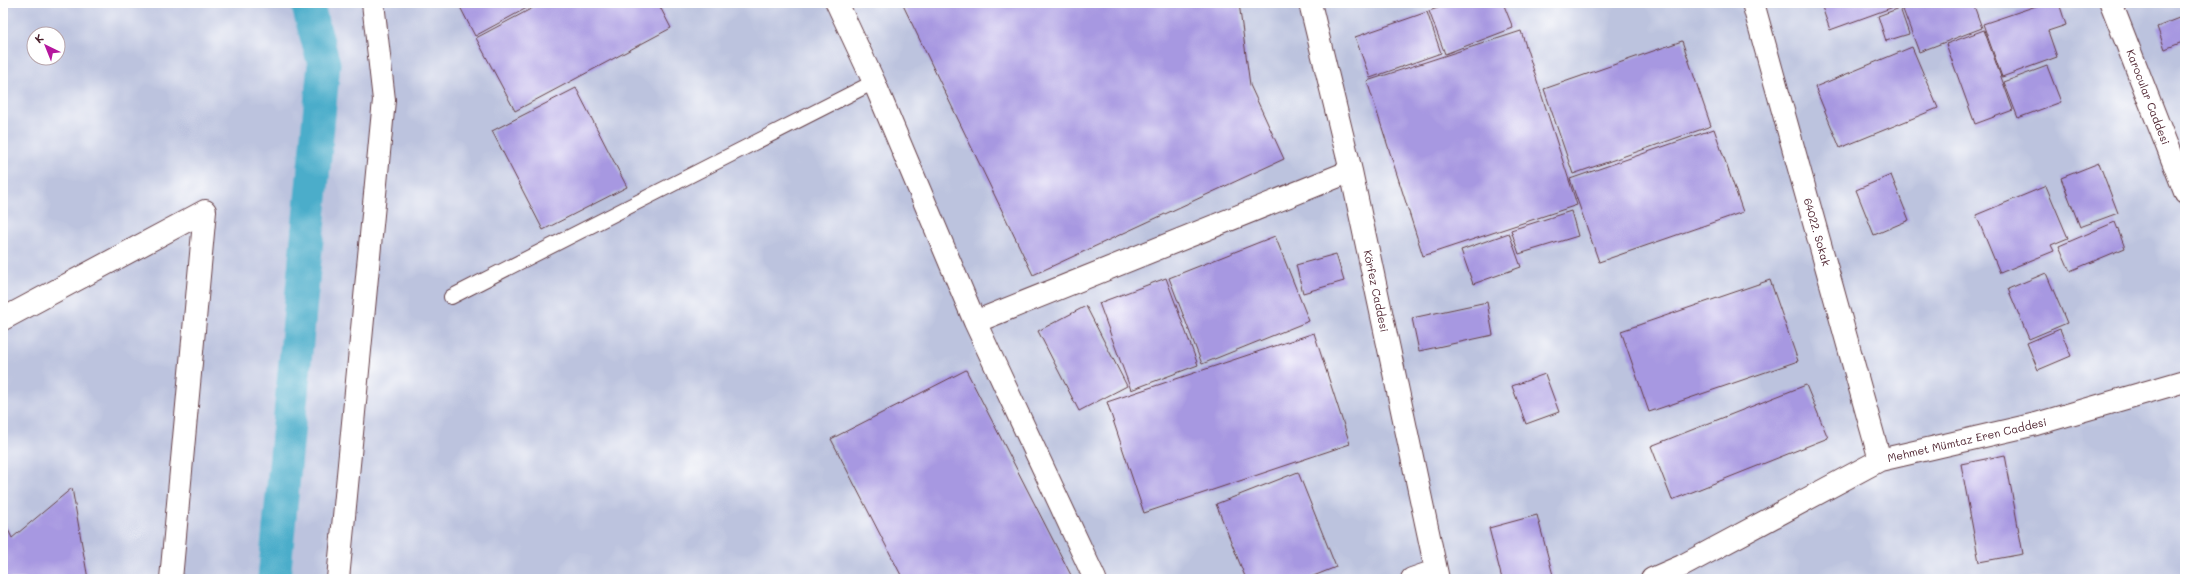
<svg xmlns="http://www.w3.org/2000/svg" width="2188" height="582" font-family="Mali,sans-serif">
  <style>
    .industrial { fill: #bcc3de; fill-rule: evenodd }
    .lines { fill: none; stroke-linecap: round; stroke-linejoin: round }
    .canal { stroke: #4badca; stroke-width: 33 }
    .building { fill: #a798e1 }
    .lane-casing { stroke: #643e46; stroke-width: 16 }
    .street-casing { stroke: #643e46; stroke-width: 24 }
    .secondary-casing { stroke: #643e46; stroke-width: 24 }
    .lane { stroke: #fff; stroke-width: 14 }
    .street { stroke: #fff; stroke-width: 22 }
    .secondary { stroke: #fff; stroke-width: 22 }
    .labels { text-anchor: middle; stroke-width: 3; stroke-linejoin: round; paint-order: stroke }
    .street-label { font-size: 11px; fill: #4a1f2b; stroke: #fff }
  </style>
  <rect width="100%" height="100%" fill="#fff"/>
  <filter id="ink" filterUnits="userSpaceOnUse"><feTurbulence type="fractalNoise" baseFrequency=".025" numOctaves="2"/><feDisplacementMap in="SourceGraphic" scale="8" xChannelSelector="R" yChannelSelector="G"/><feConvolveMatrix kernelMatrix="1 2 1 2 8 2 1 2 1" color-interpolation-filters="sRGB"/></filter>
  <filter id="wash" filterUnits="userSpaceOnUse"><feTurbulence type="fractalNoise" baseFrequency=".012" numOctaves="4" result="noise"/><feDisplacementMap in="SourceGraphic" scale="16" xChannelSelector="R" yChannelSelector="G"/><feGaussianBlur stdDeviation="0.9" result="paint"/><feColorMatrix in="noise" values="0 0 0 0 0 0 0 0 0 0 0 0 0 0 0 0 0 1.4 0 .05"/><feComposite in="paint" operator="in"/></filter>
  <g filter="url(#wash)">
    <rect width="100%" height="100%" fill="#f4eedc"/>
    <path class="industrial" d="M3,3H2185V579H3ZM34,34H58V58H34Z"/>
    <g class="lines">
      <path class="canal" d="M274,579L324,64L307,3"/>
    </g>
    <g id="blocks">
      <path class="building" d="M458,3H536L475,36Z
        M542,3H658L671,28L515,111L476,38Z
        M902,3H1239L1250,85L1284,159L1033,275Z
        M1364,3H1380V4L1365,7Z
        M1452,3H1503L1513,28L1445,54L1429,11Z
        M1832,3H1898L1899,5L1830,30L1822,7Z
        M1913,3H1973L1982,28L1919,52L1902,7Z
        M2045,3H2059L2066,25L2048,31L2057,57L2002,77L1983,24Z
        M1900,8L1909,34L1886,41L1878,16Z
        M1427,12L1441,53L1370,78L1355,37Z
        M2185,16V41L2165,49L2157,27Z
        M1984,30L2013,110L1975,124L1946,44Z
        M1521,31L1577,205L1423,256L1367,81Z
        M1682,41L1711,126L1573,174L1544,89Z
        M1912,47L1938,108L1840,148L1815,87Z
        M2047,66L2061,102L2018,118L2004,82Z
        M576,88L627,187L543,230L492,131Z
        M1714,129L1743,212L1599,262L1570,179Z
        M2099,163L2118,213L2080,227L2061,178Z
        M1891,175L1909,220L1874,235L1856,190Z
        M2046,186L2068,238L2051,245L2054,251L2000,273L1976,215Z
        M1571,211L1578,236L1519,254L1511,230Z
        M2115,222L2125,248L2070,271L2059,246Z
        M1509,233L1521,267L1473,284L1461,250Z
        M1275,236L1309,321L1202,364L1169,278Z
        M1336,254L1344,281L1303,293L1296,265Z
        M2046,273L2067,323L2029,339L2008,289Z
        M1166,278L1198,365L1131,390L1099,303Z
        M1770,280L1798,361L1649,412L1621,331Z
        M1487,302L1493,335L1419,351L1412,318Z
        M1086,306L1127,386L1079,411L1038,331Z
        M2060,329L2071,356L2038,370L2027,343Z
        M1314,333L1350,444L1144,513L1107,402Z
        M966,370L1073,579H903L831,439Z
        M1545,374L1559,412L1526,424L1512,386Z
        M1806,385L1828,438L1672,500L1651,446Z
        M2005,455L2023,554L1979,562L1961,464Z
        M1298,472L1336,567L1306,579H1246L1216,504Z
        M72,488L88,579H3V519L12,538Z
        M1537,515L1554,579H1502L1489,528Z"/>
    </g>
  </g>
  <g filter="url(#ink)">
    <use href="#blocks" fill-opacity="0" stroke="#643e46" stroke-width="1"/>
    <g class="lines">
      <defs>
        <path id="lane" d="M451,297L874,82"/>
        <path id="street" d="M837,3L874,82L975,322L1095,579
          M1310,3L1351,171L1438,579
          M1753,3L1880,460
          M2111,3L2185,192
          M975,322L1351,171
          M338,579L384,100L373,3
          M1412,579L1435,571
          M1652,579L1682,566L1880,460L2036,424L2185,381"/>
        <path id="secondary" d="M3,319L205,211
          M171,579L205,211"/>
      </defs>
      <use href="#lane" class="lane-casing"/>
      <use href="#street" class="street-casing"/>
      <use href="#secondary" class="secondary-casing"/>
      <use href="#lane" class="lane"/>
      <use href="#street" class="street"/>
      <use href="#secondary" class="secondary"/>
    </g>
  </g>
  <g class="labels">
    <g class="street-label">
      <text transform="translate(2148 97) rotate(69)" y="4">Karocular Caddesi</text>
      <text transform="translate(1817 232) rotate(74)" y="4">64022. Sokak</text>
      <text transform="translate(1376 291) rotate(78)" y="4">Körfez Caddesi</text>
      <text transform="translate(1967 440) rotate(-13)" y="4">Mehmet Mümtaz Eren Caddesi</text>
    </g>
  </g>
  <rect width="2188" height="582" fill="none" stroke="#fff" stroke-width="16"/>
  <g transform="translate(46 46) rotate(317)"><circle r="19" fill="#ffffff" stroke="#b7a5aa"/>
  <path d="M0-3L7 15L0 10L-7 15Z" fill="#b5179e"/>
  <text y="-6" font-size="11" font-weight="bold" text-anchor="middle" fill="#4a1f2b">K</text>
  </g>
</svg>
